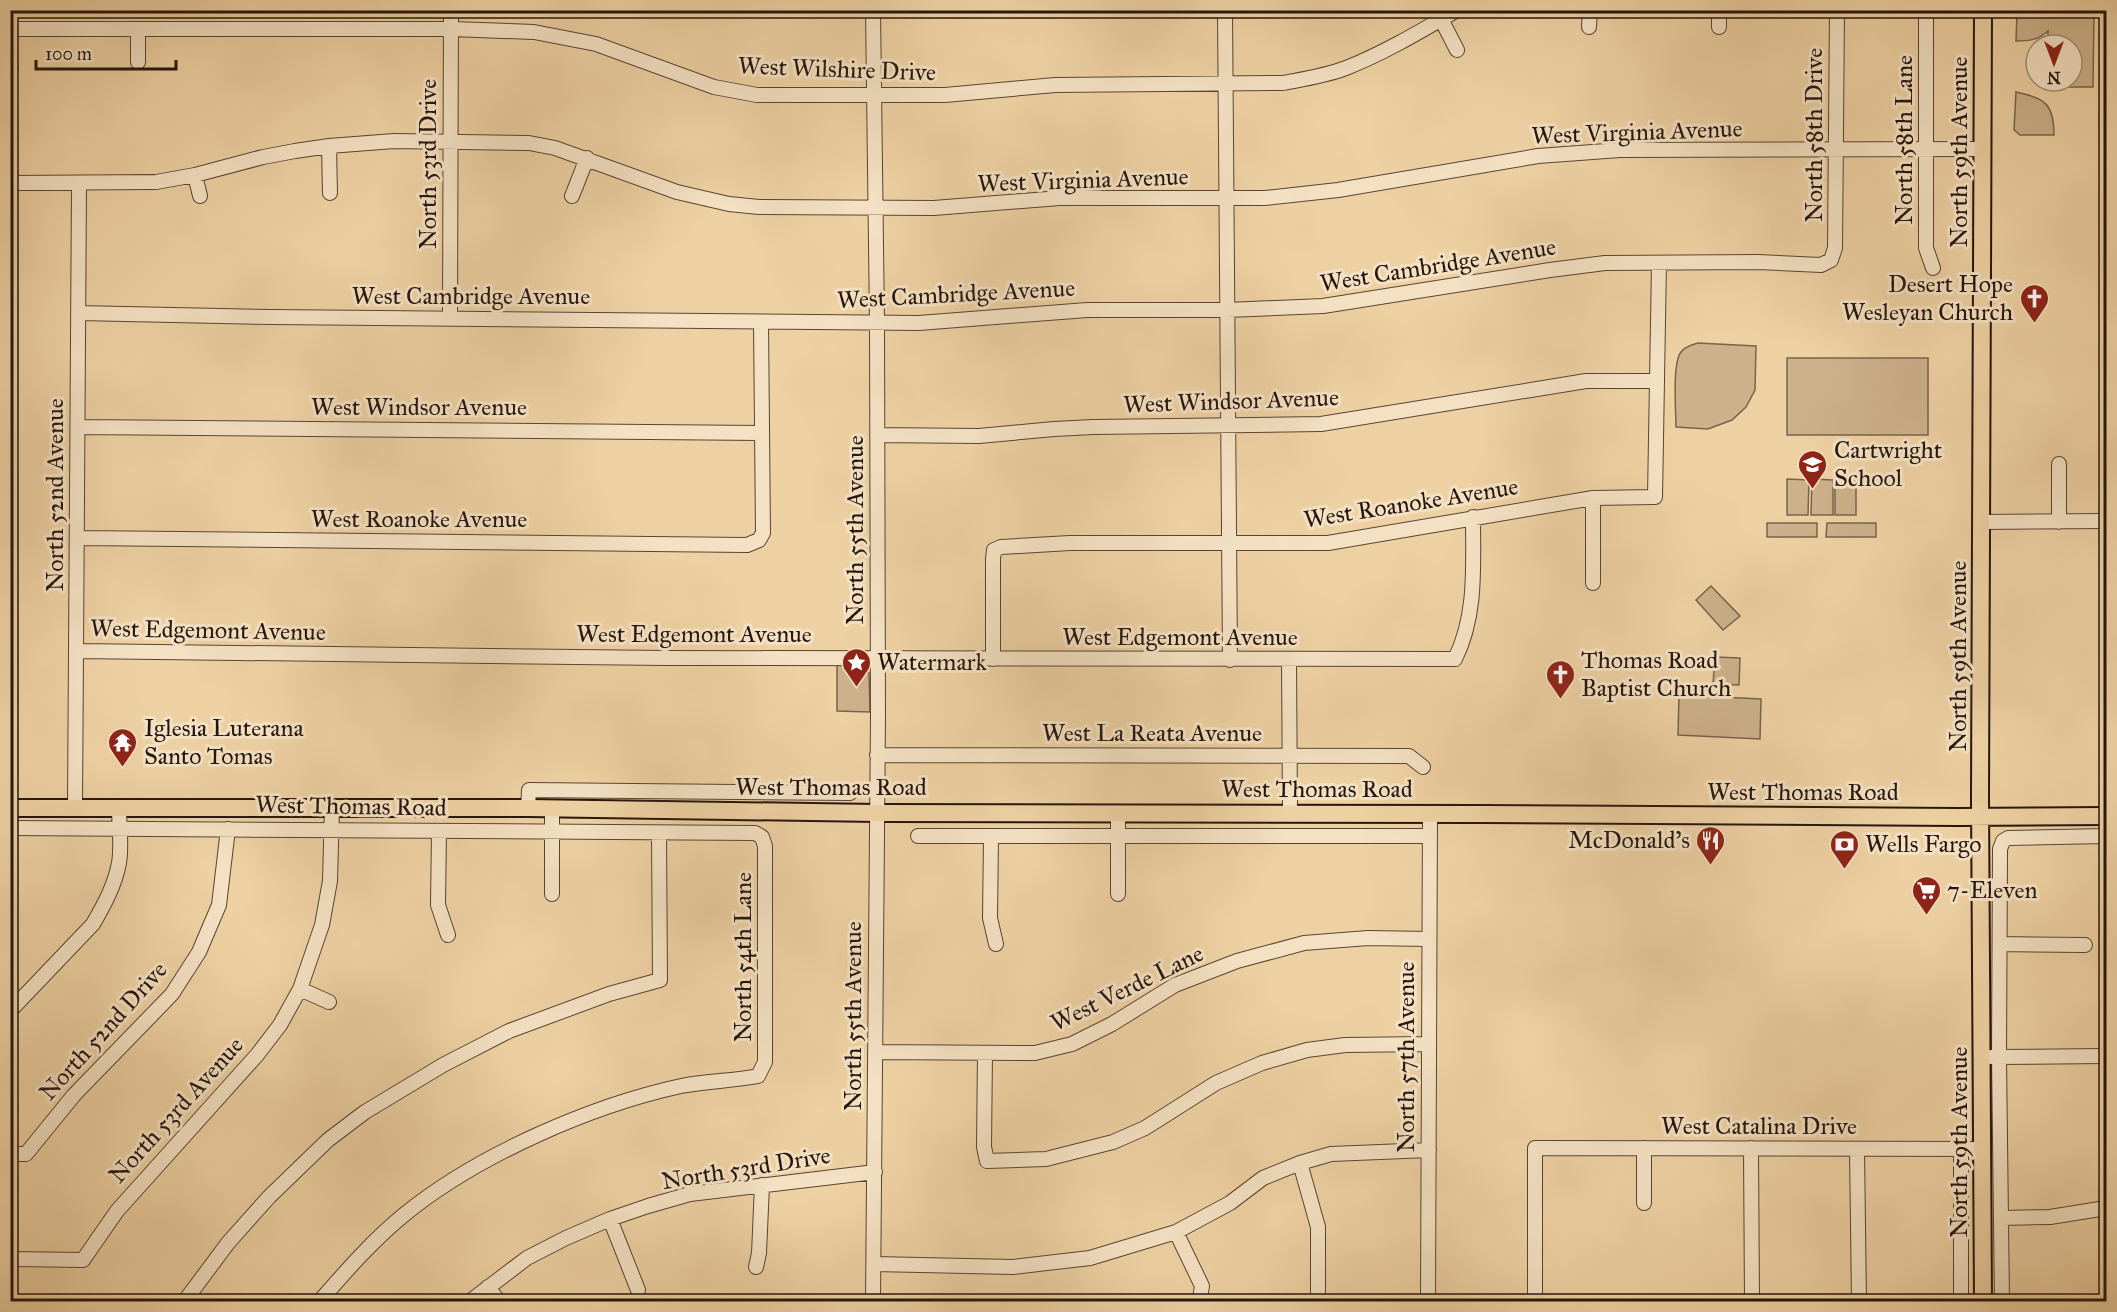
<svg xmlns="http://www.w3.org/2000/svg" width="2117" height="1312" font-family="'IM FELL Great Primer',serif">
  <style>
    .green { fill: #ccb18a; stroke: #79634c; stroke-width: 1.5 }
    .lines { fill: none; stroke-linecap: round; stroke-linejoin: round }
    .minor-casing { stroke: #584433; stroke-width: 16 }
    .major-casing { stroke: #26150e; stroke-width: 20 }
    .minor { stroke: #f4e1c3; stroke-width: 14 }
    .major { stroke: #eed1a3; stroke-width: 16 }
    .labels { text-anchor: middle; stroke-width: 6; stroke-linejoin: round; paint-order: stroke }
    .street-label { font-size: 24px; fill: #26150e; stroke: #f4e1c3 }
    .poi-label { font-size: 24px; fill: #26150e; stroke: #f4e1c3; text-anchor: start }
  </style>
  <rect width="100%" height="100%" fill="#eed1a3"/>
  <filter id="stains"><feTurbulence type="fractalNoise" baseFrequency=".00333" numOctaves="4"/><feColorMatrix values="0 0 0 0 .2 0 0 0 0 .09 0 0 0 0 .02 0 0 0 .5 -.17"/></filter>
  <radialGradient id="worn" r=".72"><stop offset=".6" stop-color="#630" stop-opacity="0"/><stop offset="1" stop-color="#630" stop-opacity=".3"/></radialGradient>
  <path class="green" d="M2019,11H2094L2093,87H2048V81H2072V45H2048V31C2038,40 2029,41 2016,41L2017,12Z
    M2016,92C2045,98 2054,104 2054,135H2020L2014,130Z
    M1698,343L1756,346L1755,390L1746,407L1732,420L1708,429L1676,427C1676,412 1672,363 1681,352C1685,346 1692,345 1698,343Z
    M1787,358H1928V435H1787Z
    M1787,479L1809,480L1808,515H1787Z
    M1812,479L1833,480V515H1811Z
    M1835,480H1856V515H1835Z
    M1767,523H1817V537H1767Z
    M1827,523H1876V537H1826Z
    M1711,586L1740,616L1723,630L1696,600Z
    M1715,657L1740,658L1739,685L1713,684Z
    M837,665C849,665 863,662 869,673L870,712L837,711Z
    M1679,695L1761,699L1760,739L1678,735Z"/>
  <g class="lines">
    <defs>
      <path id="minor" d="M1225,10L1230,660
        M1719,10V27
        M1926,10V248L1933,268
        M1441,19L1457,50
        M1589,27L1590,10
        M10,29H452L534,32L596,44L714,87L757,95H945L1055,85L1283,83C1304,79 1325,76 1346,68C1384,53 1421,31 1457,10
        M138,62V29
        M10,66L11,67
        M329,146L330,193
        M195,175L200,196
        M10,183L156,182L195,175L263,157L295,151L329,146L394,141L529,143L555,148L677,192L729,204L759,207L934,208L1060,198H1265L1338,190L1538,156L1620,150L1983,149
        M572,196L587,158
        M78,313L272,317L919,323L1087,310H1227L1323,306L1550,270L1605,263L1758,262L1821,265L1831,260L1835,248L1837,10
        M450,317L451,10
        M78,427L761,433
        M877,435L979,436L1054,429L1093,427L1321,424L1586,381H1657
        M2059,464V522
        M1593,498V583
        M1982,522L2106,521
        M77,538L747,545L759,540L763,533L761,322
        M77,651L665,658L1455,659C1477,615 1473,565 1473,517
        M993,659V559L994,550L1001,547L1070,543H1328L1593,498L1655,497L1659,263
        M1289,659L1290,813
        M877,755L1409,756L1423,767
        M75,807L79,184
        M528,808L529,790L850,793
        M10,828L755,833L762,837L765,846V1062L758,1076C733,1081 707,1081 681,1086C590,1106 478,1155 405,1214C374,1239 346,1271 319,1302
        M439,831L438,905L448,935
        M918,836H1430
        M991,836L990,918L996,944
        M552,894V808
        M1118,894V813
        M2000,944L2085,945
        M300,989L329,1002
        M10,1011L93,924C104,905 115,885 119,863C122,846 119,825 119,807
        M876,1052L1035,1053L1072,1044L1112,1024L1175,985L1237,961L1304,943L1368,938L1429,939
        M985,1053L984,1147L987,1161L1046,1159L1113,1142L1145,1128L1216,1083L1262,1063L1307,1050L1345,1045L1429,1044
        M1991,1057L2106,1056
        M1644,1148V1203
        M1751,1148L1752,1302
        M1857,1149L1859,1302
        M1961,1149V1302
        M10,1154H26L74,1095L172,994L199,952L219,905L228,829
        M1300,1163L1318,1227V1302
        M2001,1218L2050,1217L2106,1208
        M610,1219L638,1290
        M1176,1232L1202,1286L1200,1298
        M10,1259L83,1260L117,1211L257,1055L280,1025L300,989L322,925L330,881L332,807
        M874,1264L1013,1267L1090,1258L1176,1232L1230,1203L1263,1178L1300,1163L1331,1154L1429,1150
        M756,1267L759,1253L762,1185
        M488,1287L499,1302
        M184,1302L228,1243L269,1197L328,1140L365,1112L443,1065L509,1031L609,994L660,980L659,834
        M469,1302L527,1258L566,1238L610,1219L648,1206L690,1194L875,1172
        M873,1302L878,716L877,323L873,10
        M1428,1302L1430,814
        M1535,1302V1148L1983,1149
        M2002,1302L1999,1057L2000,849L2003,841L2008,838L2106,836"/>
      <path id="major" d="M1983,10L1980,797L1983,1302
        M10,808H528L877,813L1484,814L1958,817L2106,816"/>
    </defs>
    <use href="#minor" class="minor-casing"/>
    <use href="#major" class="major-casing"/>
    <use href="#minor" class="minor"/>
    <use href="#major" class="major"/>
  </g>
  <defs>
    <symbol id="church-pin" viewBox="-11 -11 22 30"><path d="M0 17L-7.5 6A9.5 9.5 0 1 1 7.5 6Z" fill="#8f2418" stroke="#f4e1c3"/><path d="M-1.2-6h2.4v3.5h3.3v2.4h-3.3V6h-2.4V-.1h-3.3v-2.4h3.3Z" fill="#fff"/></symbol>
    <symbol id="school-pin" viewBox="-11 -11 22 30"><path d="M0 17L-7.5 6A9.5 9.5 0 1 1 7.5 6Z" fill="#8f2418" stroke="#f4e1c3"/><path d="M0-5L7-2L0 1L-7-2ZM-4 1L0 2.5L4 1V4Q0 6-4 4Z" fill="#fff"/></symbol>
    <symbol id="sight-pin" viewBox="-11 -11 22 30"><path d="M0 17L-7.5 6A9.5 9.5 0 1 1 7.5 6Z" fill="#8f2418" stroke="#f4e1c3"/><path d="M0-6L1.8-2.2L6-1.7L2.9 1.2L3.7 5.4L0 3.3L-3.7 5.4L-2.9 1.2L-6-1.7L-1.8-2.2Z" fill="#fff"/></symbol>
    <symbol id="temple-pin" viewBox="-11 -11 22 30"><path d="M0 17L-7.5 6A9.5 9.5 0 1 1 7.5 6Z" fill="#8f2418" stroke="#f4e1c3"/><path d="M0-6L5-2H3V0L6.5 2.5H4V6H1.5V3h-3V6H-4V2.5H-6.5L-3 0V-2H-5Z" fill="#fff"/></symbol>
    <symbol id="restaurant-pin" viewBox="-11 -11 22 30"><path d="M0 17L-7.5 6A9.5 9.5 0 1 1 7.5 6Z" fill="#8f2418" stroke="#f4e1c3"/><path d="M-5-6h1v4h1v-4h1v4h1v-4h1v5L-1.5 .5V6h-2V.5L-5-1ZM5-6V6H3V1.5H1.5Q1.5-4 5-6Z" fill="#fff"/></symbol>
    <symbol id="bank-pin" viewBox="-11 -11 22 30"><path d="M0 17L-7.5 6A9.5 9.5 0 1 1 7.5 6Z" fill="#8f2418" stroke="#f4e1c3"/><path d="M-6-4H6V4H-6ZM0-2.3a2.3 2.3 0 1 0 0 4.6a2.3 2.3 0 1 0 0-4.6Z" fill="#fff"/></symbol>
    <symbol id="supermarket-pin" viewBox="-11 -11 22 30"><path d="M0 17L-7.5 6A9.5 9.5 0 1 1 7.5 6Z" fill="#8f2418" stroke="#f4e1c3"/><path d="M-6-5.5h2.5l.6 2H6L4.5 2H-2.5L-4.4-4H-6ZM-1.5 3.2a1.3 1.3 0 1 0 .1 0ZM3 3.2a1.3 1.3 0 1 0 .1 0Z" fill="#fff"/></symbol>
  </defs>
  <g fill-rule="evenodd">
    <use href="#church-pin" x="2018" y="282" width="33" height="45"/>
    <use href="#school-pin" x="1796" y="448" width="33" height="45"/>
    <use href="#sight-pin" x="840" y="646" width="33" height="45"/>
    <use href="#church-pin" x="1544" y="658" width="33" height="45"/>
    <use href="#temple-pin" x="106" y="726" width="33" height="45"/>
    <use href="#restaurant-pin" x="1694" y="824" width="33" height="45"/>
    <use href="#bank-pin" x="1828" y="828" width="33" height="45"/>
    <use href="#supermarket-pin" x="1910" y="874" width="33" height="45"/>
  </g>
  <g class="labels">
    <g class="street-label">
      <text transform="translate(837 69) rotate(2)" y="8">West Wilshire Drive</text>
      <text transform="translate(1637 132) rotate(-2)" y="8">West Virginia Avenue</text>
      <text transform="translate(1814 135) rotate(-90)" y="8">North 58th Drive</text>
      <text transform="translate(1904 140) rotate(-90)" y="8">North 58th Lane</text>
      <text transform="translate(1959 152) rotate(-90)" y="8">North 59th Avenue</text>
      <text transform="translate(428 164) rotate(-90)" y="8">North 53rd Drive</text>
      <text transform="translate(1083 180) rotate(-2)" y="8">West Virginia Avenue</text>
      <text transform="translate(1438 265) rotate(-9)" y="8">West Cambridge Avenue</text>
      <text transform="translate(956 294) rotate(-3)" y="8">West Cambridge Avenue</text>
      <text x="471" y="304">West Cambridge Avenue</text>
      <text transform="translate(1231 401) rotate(-2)" y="8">West Windsor Avenue</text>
      <text x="419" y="415">West Windsor Avenue</text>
      <text transform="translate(55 495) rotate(-90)" y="8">North 52nd Avenue</text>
      <text transform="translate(1411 503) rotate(-9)" y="8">West Roanoke Avenue</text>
      <text x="419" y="527">West Roanoke Avenue</text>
      <text transform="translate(855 530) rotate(-90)" y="8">North 55th Avenue</text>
      <text transform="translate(208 630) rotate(1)" y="8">West Edgemont Avenue</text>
      <text x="694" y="642">West Edgemont Avenue</text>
      <text x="1180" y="645">West Edgemont Avenue</text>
      <text transform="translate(1958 656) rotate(-90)" y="8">North 59th Avenue</text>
      <text x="1152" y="741">West La Reata Avenue</text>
      <text x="831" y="795">West Thomas Road</text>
      <text x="1317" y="797">West Thomas Road</text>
      <text x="1803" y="800">West Thomas Road</text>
      <text transform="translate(351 806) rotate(1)" y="8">West Thomas Road</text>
      <text transform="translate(743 957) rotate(-90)" y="8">North 54th Lane</text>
      <text transform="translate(1127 988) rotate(-26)" y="8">West Verde Lane</text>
      <text transform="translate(853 1016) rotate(-90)" y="8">North 55th Avenue</text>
      <text transform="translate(103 1031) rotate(-48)" y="8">North 52nd Drive</text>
      <text transform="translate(1406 1057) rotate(-90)" y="8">North 57th Avenue</text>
      <text transform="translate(176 1110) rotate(-48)" y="8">North 53rd Avenue</text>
      <text x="1759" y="1134">West Catalina Drive</text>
      <text transform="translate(1959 1142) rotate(-90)" y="8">North 59th Avenue</text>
      <text transform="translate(746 1168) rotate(-9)" y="8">North 53rd Drive</text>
    </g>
    <g class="poi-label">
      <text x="2013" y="292" text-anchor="end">Desert Hope<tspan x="2013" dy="28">Wesleyan Church</tspan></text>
      <text x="1834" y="458">Cartwright<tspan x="1834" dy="28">School</tspan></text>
      <text x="1581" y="668">Thomas Road<tspan x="1581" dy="28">Baptist Church</tspan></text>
      <text x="877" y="670">Watermark</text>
      <text x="144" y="736">Iglesia Luterana<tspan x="144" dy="28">Santo Tomas</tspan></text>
      <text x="1690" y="848" text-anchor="end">McDonald's</text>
      <text x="1865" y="852">Wells Fargo</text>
      <text x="1947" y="898">7-Eleven</text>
    </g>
  </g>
  <rect width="2117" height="1312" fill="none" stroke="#eed1a3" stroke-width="36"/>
  <rect x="12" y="12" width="2093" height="1288" fill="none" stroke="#26150e" stroke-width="3"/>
  <rect x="18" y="18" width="2081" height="1276" fill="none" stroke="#26150e" stroke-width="1.5"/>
  <g transform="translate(2054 63) rotate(180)"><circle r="28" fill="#f4e1c3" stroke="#a28f7b" stroke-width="1.5"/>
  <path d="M0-4.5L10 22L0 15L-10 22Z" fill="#8f2418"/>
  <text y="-9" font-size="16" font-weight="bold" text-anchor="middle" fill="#26150e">N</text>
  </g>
  <path d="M36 60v9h140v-9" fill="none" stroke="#26150e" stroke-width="3"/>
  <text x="45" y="60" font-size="18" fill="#26150e" stroke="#f4e1c3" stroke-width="4.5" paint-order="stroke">100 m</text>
  <rect width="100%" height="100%" filter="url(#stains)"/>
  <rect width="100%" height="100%" fill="url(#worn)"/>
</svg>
